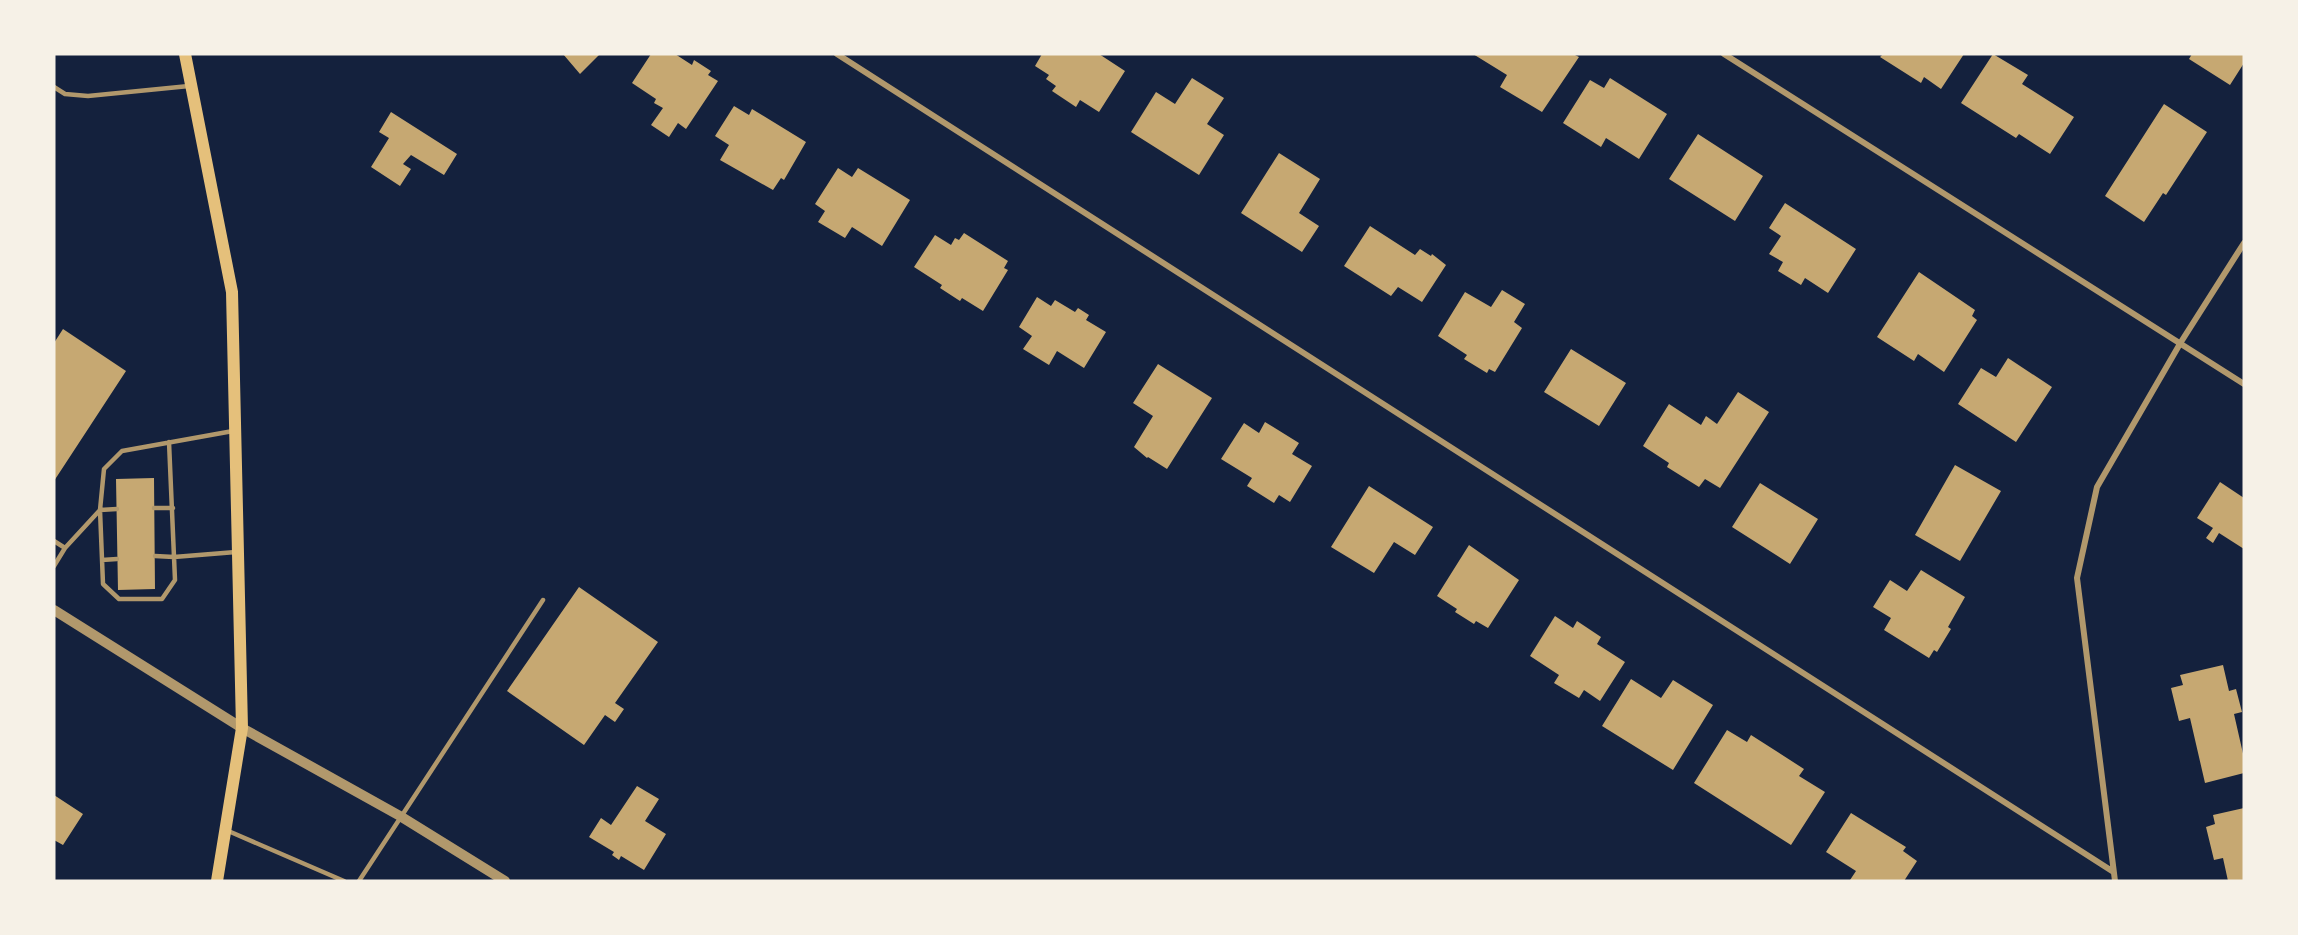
<svg xmlns="http://www.w3.org/2000/svg" width="2298" height="935" font-family="Cabin,sans-serif">
  <style>
    .building { fill: #c6a872 }
    .lines { fill: none; stroke-linecap: round; stroke-linejoin: round }
    .service { stroke: #b1986c; stroke-width: 4.5 }
    .minor { stroke: #b1986c; stroke-width: 6 }
    .tertiary { stroke: #b1986c; stroke-width: 10 }
    .secondary { stroke: #e5c07b; stroke-width: 12 }
  </style>
  <rect width="100%" height="100%" fill="#14213d"/>
  <path class="building" d="M563,54H600L580,74Z
    M651,54H675L692,65L694,60L711,71L708,75L718,81L686,129L678,123L669,137L651,125L663,108L654,103L656,99L632,83Z
    M1042,54H1099L1125,71L1099,112L1080,100L1076,107L1052,91L1056,86L1046,79L1049,75L1035,66Z
    M1473,54H1573L1579,57L1542,112L1500,87L1507,75Z
    M1883,54H1964L1941,89L1924,77L1921,83L1880,57Z
    M1993,54L2028,75L2022,84L2074,117L2050,154L2019,134L2016,138L1961,103Z
    M2192,54H2244V63L2230,85L2189,59Z
    M1192,78L1224,98L1207,124L1224,135L1199,175L1131,132L1156,92L1175,104Z
    M1610,78L1667,114L1639,159L1606,138L1601,147L1563,123L1590,80L1604,88Z
    M2164,104L2207,132L2166,195L2163,193L2144,222L2105,196Z
    M734,106L749,115L752,109L806,142L784,180L781,178L773,190L720,160L729,145L715,136Z
    M391,112L457,154L444,175L411,155L403,164L411,169L400,186L371,167L389,138L379,132Z
    M1698,134L1763,176L1735,221L1669,179Z
    M1279,153L1320,179L1299,213L1319,226L1302,252L1241,213Z
    M838,168L852,177L858,168L910,200L882,246L852,227L845,238L818,222L825,211L815,204Z
    M1785,203L1856,249L1828,293L1805,278L1801,285L1778,271L1783,262L1769,254L1781,236L1769,228Z
    M1370,226L1415,255L1420,249L1431,256L1432,254L1446,265L1422,302L1398,287L1391,296L1344,266Z
    M964,233L1008,261L1004,268L1008,270L983,311L962,298L960,301L940,288L942,285L914,267L935,235L951,245L955,238L959,240Z
    M1919,272L1975,310L1972,316L1977,320L1944,372L1918,354L1914,361L1877,337Z
    M1502,290L1525,304L1514,322L1522,328L1495,372L1489,369L1487,373L1464,359L1467,355L1438,336L1465,292L1491,307Z
    M1037,297L1051,306L1055,300L1075,312L1078,308L1089,315L1086,320L1106,332L1084,368L1057,351L1049,365L1023,349L1032,336L1019,327Z
    M63,329L126,371L54,481V343Z
    M1571,349L1626,383L1599,426L1544,392Z
    M2008,358L2052,387L2016,442L1958,404L1981,368L1996,377Z
    M1158,364L1212,398L1167,469L1148,457L1147,458L1134,447L1153,416L1133,403Z
    M1738,392L1769,412L1720,488L1705,479L1699,487L1667,467L1669,463L1643,446L1669,404L1701,425L1706,416L1717,424Z
    M1265,422L1299,443L1292,454L1312,466L1290,502L1279,495L1274,503L1247,486L1252,478L1221,459L1244,423L1259,433Z
    M1955,465L2001,491L1960,561L1915,535Z
    M154,478L155,589L118,590L116,479Z
    M2220,482L2244,498V549L2219,533L2213,543L2206,538L2213,528L2197,518Z
    M1760,483L1818,519L1790,564L1732,527Z
    M1369,486L1433,527L1415,555L1394,542L1374,573L1331,547Z
    M1469,545L1519,580L1488,628L1476,621L1474,624L1455,612L1457,609L1437,596Z
    M1921,570L1965,597L1948,627L1951,629L1937,652L1934,650L1929,658L1884,630L1891,618L1873,607L1890,580L1907,591Z
    M579,587L658,642L615,703L624,709L615,722L605,715L584,745L507,691Z
    M1555,616L1573,628L1577,621L1601,637L1597,644L1625,662L1600,701L1584,690L1579,698L1554,683L1559,675L1530,656Z
    M2223,665L2229,691L2236,689L2242,712L2234,714L2244,758V773L2205,783L2190,718L2179,721L2171,688L2183,685L2180,675Z
    M1631,679L1661,698L1673,680L1713,705L1673,770L1602,726Z
    M1727,730L1747,742L1751,735L1804,769L1799,776L1825,792L1791,845L1694,783Z
    M637,786L659,799L645,821L666,834L644,870L621,856L619,860L612,855L614,852L589,837L601,818L611,825Z
    M54,795L83,814L63,845L54,840Z
    M2244,808V881H2228L2223,858L2214,860L2206,827L2215,824L2213,815Z
    M1851,813L1906,847L1903,851L1917,861L1904,881H1853L1850,880L1856,871L1826,852Z"/>
  <g class="lines">
    <path class="service" d="M54,87L65,94L88,96L189,86
      M169,442L174,557L236,552
      M154,508H173
      M54,541L65,548
      M155,556L174,557L175,580L162,599H119L103,584L100,510L104,469L122,451L233,431
      M102,560L117,559
      M54,566L65,548L100,510L117,509
      M226,830L344,881
      M359,881L543,600"/>
    <path class="minor" d="M837,54L2112,871
      M1724,54L2244,384
      M2115,881L2077,578L2097,487L2181,342L2244,243"/>
    <path class="tertiary" d="M54,610L242,728L400,816L505,881"/>
    <path class="secondary" d="M185,54L232,292L242,728L217,881"/>
  </g>
  <rect width="2298" height="935" fill="none" stroke="#f6f1e7" stroke-width="111"/>
</svg>
